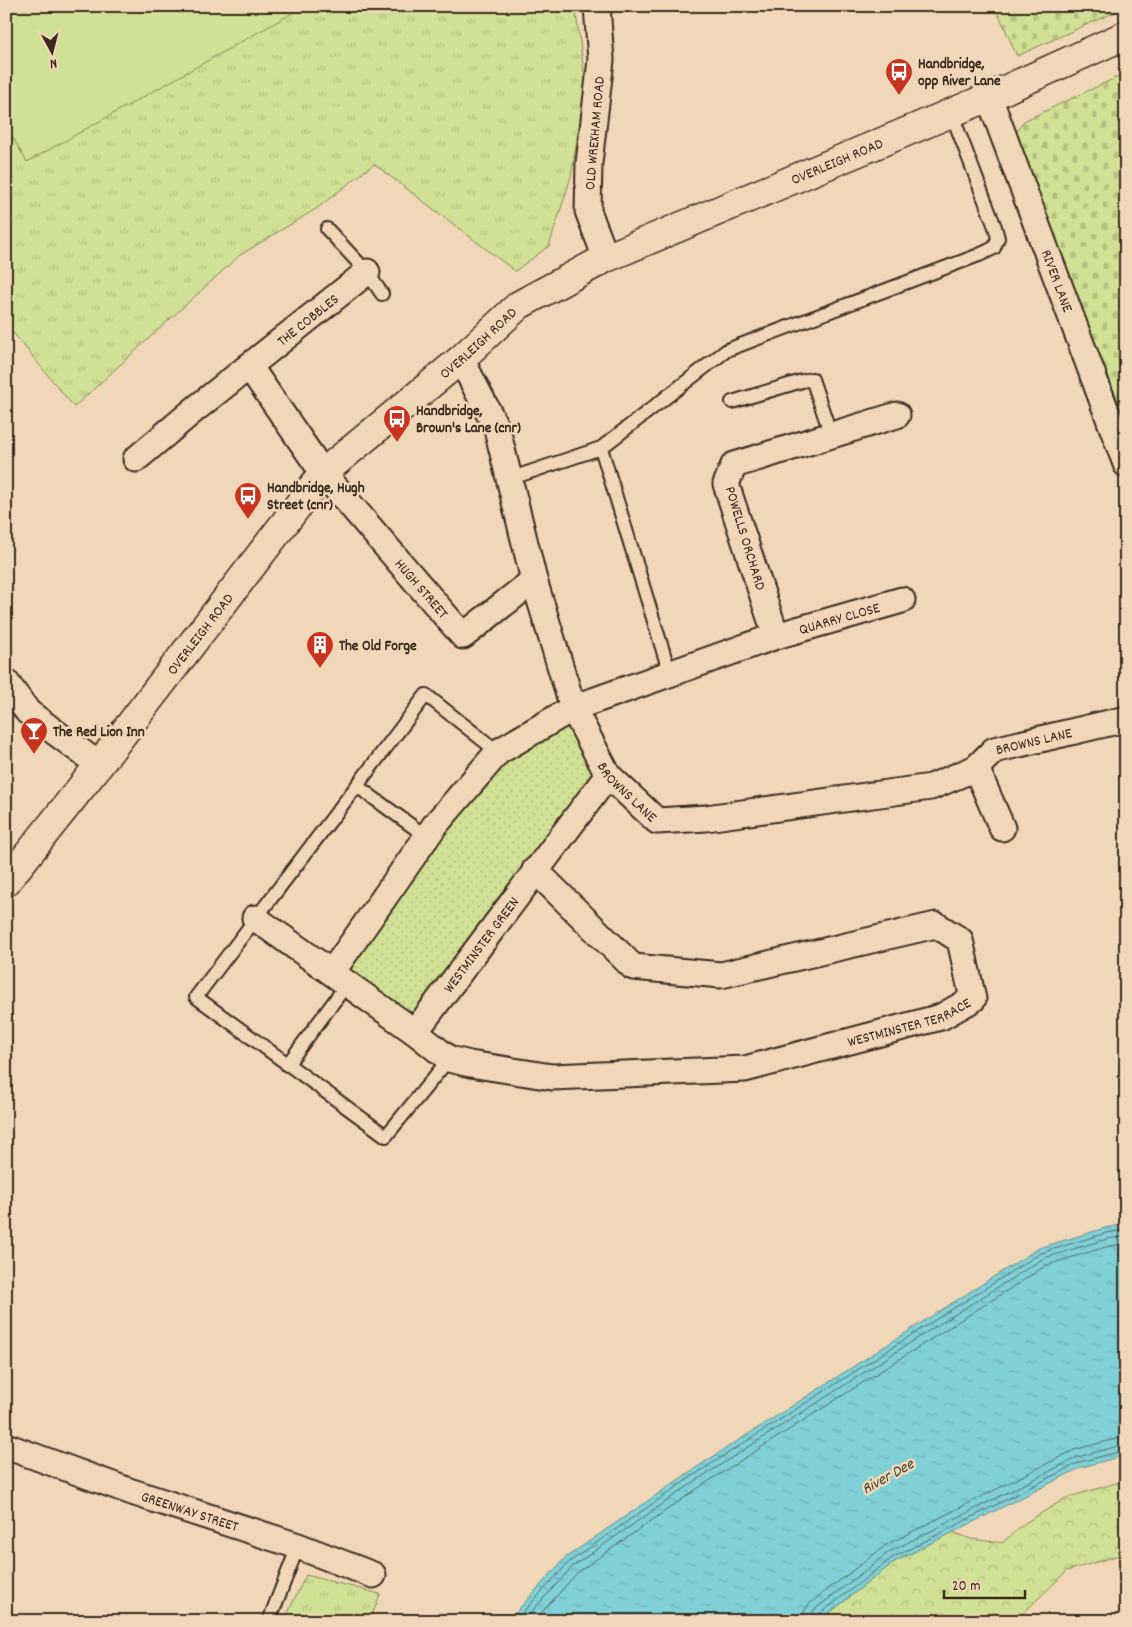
<svg xmlns="http://www.w3.org/2000/svg" width="1132" height="1627" font-family="Dekko,sans-serif">
  <style>
    .grass { fill: url(#grass-dots); stroke: #868559 }
    .forest { fill: url(#forest-crowns); stroke: #868559 }
    .cemetery { fill: url(#cemetery-stones); stroke: #868559 }
    .park { fill: url(#park-tufts); stroke: #868559 }
    .garden { fill: #d0e094; stroke: #868559 }
    .water { fill: url(#water-ripples); stroke: #648e8d }
    .lines { fill: none; stroke-linecap: round; stroke-linejoin: round }
    .shore { stroke: #566c68; stroke-width: 1 }
    .service-casing { stroke: #3b2a1e; stroke-width: 16 }
    .minor-casing { stroke: #3b2a1e; stroke-width: 29 }
    .tertiary-casing { stroke: #3b2a1e; stroke-width: 31 }
    .service { stroke: #efd7b7; stroke-width: 12 }
    .minor { stroke: #efd7b7; stroke-width: 25 }
    .tertiary { stroke: #efd7b7; stroke-width: 28 }
    .labels { text-anchor: middle; stroke-width: 5; stroke-linejoin: round; paint-order: stroke }
    .poi-label { font-size: 15px; font-weight: bold; fill: #3b2a1e; stroke: #efd7b7; text-anchor: start }
    .street-label { font-size: 15px; fill: #3b2a1e; stroke: #efd7b7 }
    .water-label { font-size: 16px; font-style: italic; fill: #45433a; stroke: #efd7b7 }
  </style>
  <defs>
    <pattern id="grass-dots" width="8" height="8" patternUnits="userSpaceOnUse" patternTransform="scale(1.25)"><rect width="8" height="8" fill="#d0e094"/><path d="M2 2h.1M6 6h.1" fill="none" stroke="#b4c07f" stroke-width="1.8" stroke-linecap="round"/></pattern>
    <pattern id="forest-crowns" width="20" height="18" patternUnits="userSpaceOnUse" patternTransform="scale(1.25)"><rect width="20" height="18" fill="#d0e094"/><path d="M2 6a3 3 0 1 1 6 0M12 15a3 3 0 1 1 6 0" fill="none" stroke="#b4c07f"/></pattern>
    <pattern id="cemetery-stones" width="16" height="16" patternUnits="userSpaceOnUse" patternTransform="scale(1.25)"><rect width="16" height="16" fill="#d0e094"/><path d="M2 7V4a2 2 0 0 1 4 0v3zM10 15v-3a2 2 0 0 1 4 0v3z" fill="#b4c07f"/></pattern>
    <pattern id="park-tufts" width="24" height="20" patternUnits="userSpaceOnUse" patternTransform="scale(1.25)"><rect width="24" height="20" fill="#d0e094"/><path d="M3 7l-1-3M5 7V3M7 7l1-3M15 17l-1-3M17 17v-4M19 17l1-3" fill="none" stroke="#b4c07f"/></pattern>
    <pattern id="water-ripples" width="26" height="14" patternUnits="userSpaceOnUse" patternTransform="scale(1.25)"><rect width="26" height="14" fill="#7fd0d7"/><path d="M2 4q2-2 4 0t4 0M15 11q2-2 4 0t4 0" fill="none" stroke="#6fb3b8"/></pattern>
  </defs>
  <rect width="100%" height="100%" fill="#efd7b7"/>
  <filter id="ink" filterUnits="userSpaceOnUse"><feTurbulence type="fractalNoise" baseFrequency=".02" numOctaves="2"/><feDisplacementMap in="SourceGraphic" scale="10" xChannelSelector="R" yChannelSelector="G"/><feConvolveMatrix kernelMatrix="1 2 1 2 8 2 1 2 1" color-interpolation-filters="sRGB"/></filter>
  <g filter="url(#ink)">
    <path class="grass" d="M569,723L596,773L414,1015L347,970L443,834L510,759Z"/>
    <path class="forest" d="M1126,1480V1553L1067,1571L1017,1619L1013,1621H819L894,1562L953,1532L971,1539L1002,1543L1025,1523L1066,1498Z"/>
    <path class="cemetery" d="M995,6H1126V7L1017,56Z
      M1126,73V422L1015,134L1024,121Z"/>
    <path class="park" d="M6,6H575L586,86L571,177L549,246L515,271L374,164L316,209L240,255L74,407L6,324Z
      M306,1575L380,1594L370,1621H284Z"/>
    <path class="garden" d="M6,6H305L27,162L6,126Z"/>
    <path class="water" d="M1126,1224V1455L1082,1467L894,1562L819,1621H508L565,1558L691,1471L921,1323L1039,1248L1105,1228Z"/>
    <g class="lines">
      <path class="shore" d="M515,1621L569,1562L694,1475L924,1327L1041,1253L1106,1233L1126,1230
        M523,1621L573,1566L697,1480L927,1332L1044,1258L1107,1239L1126,1236
        M534,1621L578,1572L701,1486L931,1339L1047,1265L1109,1246L1126,1244
        M802,1621L804,1612L809,1604L886,1545L1074,1450L1126,1436
        M810,1621L811,1615L814,1610L889,1552L1078,1457L1126,1444
        M816,1621L818,1615L892,1558L1080,1462L1126,1450"/>
      <defs>
        <path id="service" d="M327,229L367,272L382,294
          M732,402L802,381L812,379L831,435
          M601,448L670,674
          M509,479L601,448L727,350L979,255L994,248L998,238L995,227L951,112
          M357,786L427,837
          M449,1059L386,1136L196,997L426,695L498,752
          M287,1065L347,984
          M269,1621L298,1546"/>
        <g id="minor">
          <path d="M597,6L601,60L589,163L588,211L606,258"/>
          <path id="s1" d="M989,97L1126,464"/>
          <path id="s2" d="M461,359L497,429L534,580L573,708L608,775L657,821L706,818L931,787L976,768L994,750L1126,719"/>
          <path id="s3" d="M249,366L323,473L463,636L534,580"/>
          <path id="s4" d="M136,459L194,410L367,272"/>
          <path d="M776,636L726,484L734,465L897,415"/>
          <path d="M6,682L28,712L99,765"/>
          <path d="M976,768L1002,828"/>
          <path id="s5" d="M255,918L415,1032L608,775"/>
          <path id="s6" d="M332,972L435,825L498,752L573,708L776,636L902,600"/>
          <path id="s7" d="M415,1032L449,1059L470,1064L552,1077L745,1069L941,1017L973,999L960,940L936,925L721,975L633,967L535,870"/>
          <path id="s8" d="M6,1446L132,1492L298,1546L373,1575"/>
        </g>
        <g id="tertiary">
          <path id="s9" d="M6,882L99,765L323,473L461,359L519,305L606,258L989,97L1126,35"/>
        </g>
      </defs>
      <use href="#service" class="service-casing"/>
      <use href="#minor" class="minor-casing"/>
      <use href="#tertiary" class="tertiary-casing"/>
      <use href="#service" class="service"/>
      <use href="#minor" class="minor"/>
      <use href="#tertiary" class="tertiary"/>
    </g>
  </g>
  <defs>
    <symbol id="bus-pin" viewBox="-11 -11 22 30"><path d="M0 17L-7.5 6A9.5 9.5 0 1 1 7.5 6Z" fill="#c8321e" stroke="#efd7b7"/><path d="M-5-6H5V4H4V6H2V4H-2V6H-4V4H-5ZM-3.5-4V0h7V-4ZM-3.5 1.2v1.5H-2V1.2ZM2 1.2v1.5H3.5V1.2Z" fill="#fff"/></symbol>
    <symbol id="building-pin" viewBox="-11 -11 22 30"><path d="M0 17L-7.5 6A9.5 9.5 0 1 1 7.5 6Z" fill="#c8321e" stroke="#efd7b7"/><path d="M-4-6H4V6H1V3H-1V6H-4ZM-2.5-4.3h1.7v1.8h-1.7ZM.8-4.3h1.7v1.8H.8ZM-2.5-1h1.7V.8h-1.7ZM.8-1h1.7V.8H.8Z" fill="#fff"/></symbol>
    <symbol id="bar-pin" viewBox="-11 -11 22 30"><path d="M0 17L-7.5 6A9.5 9.5 0 1 1 7.5 6Z" fill="#c8321e" stroke="#efd7b7"/><path d="M-6-5H6L.8 .8V4.5H3.5V6h-7V4.5H-.8V.8Z" fill="#fff"/></symbol>
  </defs>
  <g fill-rule="evenodd">
    <use href="#bus-pin" x="883" y="56" width="32" height="43"/>
    <use href="#bus-pin" x="381" y="403" width="32" height="43"/>
    <use href="#bus-pin" x="232" y="480" width="32" height="43"/>
    <use href="#building-pin" x="304" y="629" width="32" height="43"/>
    <use href="#bar-pin" x="18" y="715" width="32" height="43"/>
  </g>
  <g class="labels">
    <g class="poi-label">
      <text x="918" y="68">Handbridge,<tspan x="918" dy="17">opp River Lane</tspan></text>
      <text x="416" y="415">Handbridge,<tspan x="416" dy="17">Brown's Lane (cnr)</tspan></text>
      <text x="267" y="492">Handbridge, Hugh<tspan x="267" dy="17">Street (cnr)</tspan></text>
      <text x="339" y="650">The Old Forge</text>
      <text x="53" y="736">The Red Lion Inn</text>
    </g>
    <g class="street-label">
      <text transform="translate(594 133) rotate(-85)" y="5">OLD WREXHAM ROAD</text>
      <text dy="5" stroke="none"><textPath href="#s9" startOffset="1125">OVERLEIGH ROAD</textPath></text>
      <text dy="5" stroke="none"><textPath href="#s1" startOffset="196">RIVER LANE</textPath></text>
      <text dy="5" stroke="none"><textPath href="#s4" startOffset="221">THE COBBLES</textPath></text>
      <text dy="5" stroke="none"><textPath href="#s9" startOffset="720">OVERLEIGH ROAD</textPath></text>
      <text transform="translate(746 538) rotate(73)" y="5">POWELLS ORCHARD</text>
      <text dy="5" stroke="none"><textPath href="#s3" startOffset="282">HUGH STREET</textPath></text>
      <text dy="5" stroke="none"><textPath href="#s6" startOffset="644">QUARRY CLOSE</textPath></text>
      <text dy="5" stroke="none"><textPath href="#s9" startOffset="315">OVERLEIGH ROAD</textPath></text>
      <text dy="5" stroke="none"><textPath href="#s2" startOffset="902">BROWNS LANE</textPath></text>
      <text dy="5" stroke="none"><textPath href="#s2" startOffset="469">BROWNS LANE</textPath></text>
      <text dy="5" stroke="none"><textPath href="#s5" startOffset="306">WESTMINSTER GREEN</textPath></text>
      <text dy="5" stroke="none"><textPath href="#s7" startOffset="512">WESTMINSTER TERRACE</textPath></text>
      <text dy="5" stroke="none"><textPath href="#s8" startOffset="195">GREENWAY STREET</textPath></text>
    </g>
    <g class="water-label">
      <text transform="translate(887 1475) rotate(-29)" y="6">River Dee</text>
    </g>
  </g>
  <rect width="1132" height="1627" fill="none" stroke="#efd7b7" stroke-width="25"/>
  <rect x="12" y="12" width="1107" height="1602" fill="none" stroke="#3b2a1e" stroke-width="2" filter="url(#ink)"/>
  <g transform="translate(52 52) rotate(173)" stroke="#efd7b7" stroke-width="4" paint-order="stroke">
  <path d="M0-4L9 19L0 12L-9 19Z" fill="#3b2a1e"/>
  <text y="-8" font-size="14" font-weight="bold" text-anchor="middle" fill="#3b2a1e">N</text>
  </g>
  <path d="M944 1590v8h81v-8" fill="none" stroke="#3b2a1e" stroke-width="2.5"/>
  <text x="952" y="1590" font-size="15" fill="#3b2a1e" stroke="#efd7b7" stroke-width="4" paint-order="stroke">20 m</text>
</svg>
